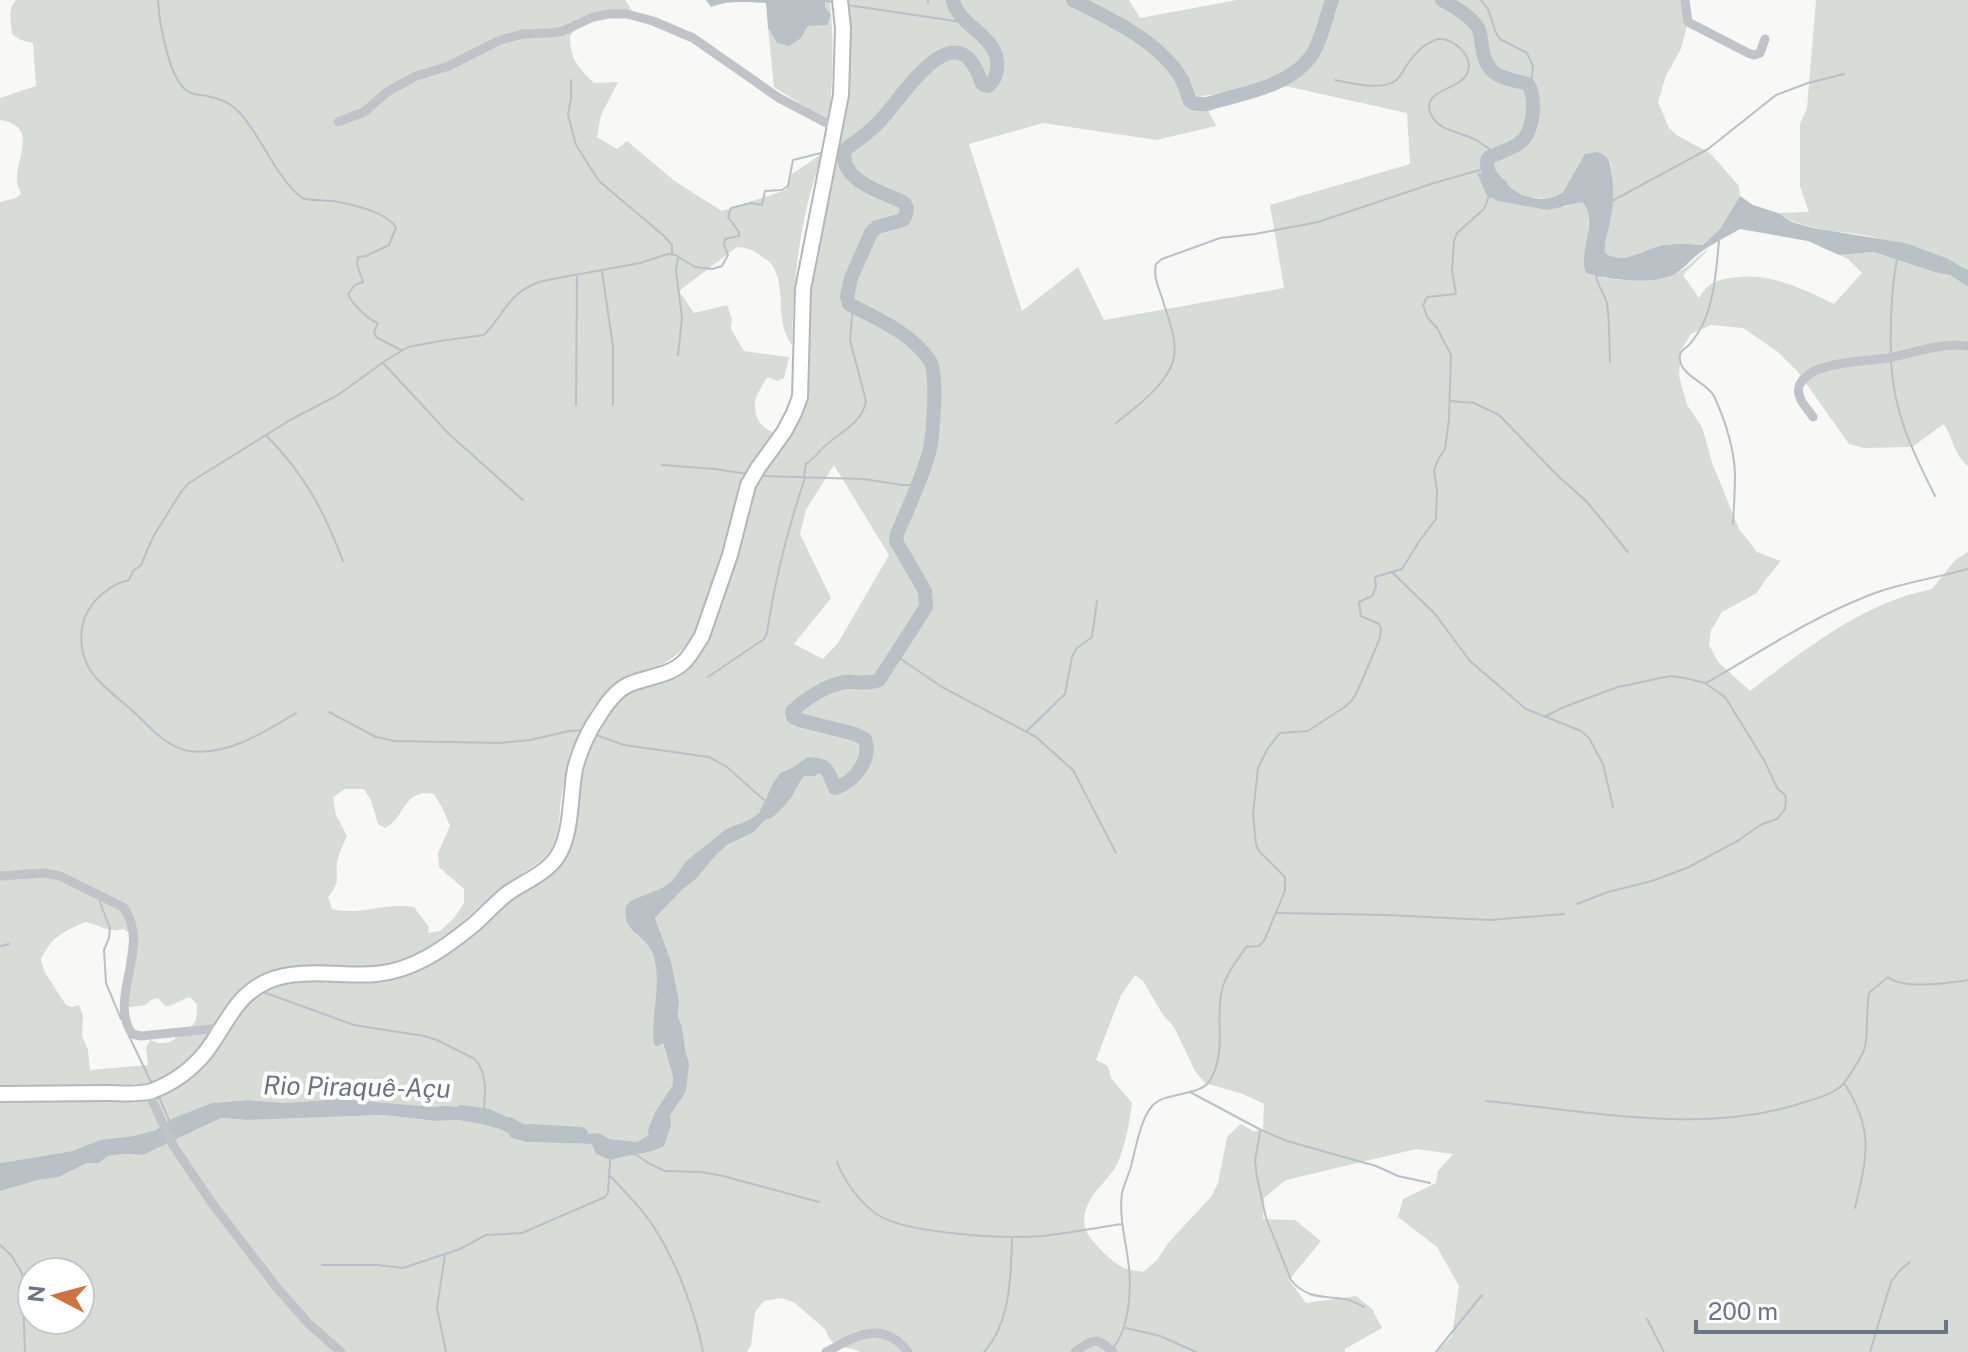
<svg xmlns="http://www.w3.org/2000/svg" width="1968" height="1352" font-family="'Public Sans',sans-serif">
  <style>
    .green { fill: #d7dcd6; fill-rule: evenodd }
    .water { fill: #b9c1c6 }
    .lines { fill: none; stroke-linecap: round; stroke-linejoin: round }
    .stream { stroke: #b9c1c6; stroke-width: 2 }
    .river { stroke: #b9c1c6; stroke-width: 14 }
    .secondary-casing { stroke: #b3b6bb; stroke-width: 18 }
    .street { stroke: #c0c3c7; stroke-width: 9 }
    .secondary { stroke: #fff; stroke-width: 14 }
    .labels { text-anchor: middle; stroke-width: 8; stroke-linejoin: round; paint-order: stroke }
    .water-label { font-size: 26px; font-style: italic; fill: #67757f; stroke: #fff }
  </style>
  <rect width="100%" height="100%" fill="#f8f8f6"/>
  <path class="green" d="M16,0H625L634,14H620L580,25L570,36C570,60 578,67 594,83L618,82L601,115L597,137L617,149L627,141L676,182L722,211L786,190L792,174L823,153C800,215 793,279 792,345C773,320 788,285 771,264C769,260 764,259 761,256C752,249 748,248 737,247L679,291L694,313L727,305L732,319L731,329L744,351L789,357L784,378L777,381L767,377C764,384 756,394 755,402C754,418 761,429 776,433C765,449 751,466 742,484C736,496 735,511 732,525C723,559 708,609 690,639C665,680 616,665 590,713C576,739 565,769 561,799C559,814 560,832 553,846C546,862 512,879 497,891C478,906 462,925 442,939C388,976 317,974 254,981L239,991L227,1005L191,1059L181,1069L155,1084L0,1087V202L16,198L21,194C20,190 17,184 17,181C15,159 40,126 0,120V98L36,86L33,43L21,40L12,34C11,21 7,10 16,0ZM345,789H364L371,800L378,824L385,828C406,817 403,788 434,794L444,811L450,826L438,853L439,867L464,889V903L454,918L440,931L428,933L429,927L414,907C386,902 359,916 332,909L328,897C342,879 335,881 337,863C338,854 344,844 347,836L336,815L333,797ZM85,922C101,925 107,933 124,929L130,934L126,962L128,978L123,1008L146,1005L151,1000L158,998L165,1006C174,1006 181,999 190,997L197,1004L196,1020L190,1029L176,1032L175,1039C165,1045 160,1044 150,1040L146,1048L148,1065L90,1070L88,1050L82,1036L83,1016L79,1005L73,1007L66,1005L44,971L41,959C53,935 62,933 85,922Z
    M825,0H830C834,41 833,81 829,122L774,87L768,28L777,43L801,38L808,26L825,7Z
    M843,0H1129L1140,18L1237,0H1686L1687,26L1681,49L1666,76L1658,102L1669,128L1678,136L1710,153L1739,186L1740,196L1720,229L1703,245C1689,244 1673,243 1659,246C1639,251 1624,265 1605,253C1604,242 1608,232 1610,221C1614,201 1612,182 1611,162L1585,155L1563,192L1558,197L1551,199L1529,197L1517,192L1502,180L1478,173L1487,196L1565,207L1582,201L1587,206L1589,215L1588,229L1603,278C1628,281 1663,284 1685,268C1694,261 1700,254 1710,248L1683,275L1699,298C1701,295 1703,291 1706,288C1712,282 1722,279 1730,278C1767,271 1801,288 1834,304L1862,273L1848,259L1839,255L1874,252L1934,272L1950,275L1968,287V466C1954,455 1953,438 1944,424L1912,447L1864,448L1849,444L1798,372L1778,352L1743,328L1711,325L1691,334L1681,351L1679,376L1687,405L1702,427L1713,465L1739,529L1757,552L1781,561L1765,580L1757,593L1722,612L1711,630L1709,645L1718,662L1750,691C1799,654 1849,614 1908,595C1916,593 1924,591 1932,589L1955,560L1968,552V1352H1437L1452,1336L1459,1286L1437,1247L1398,1217L1403,1199L1436,1183L1438,1171L1453,1154L1416,1149L1286,1180L1264,1198L1263,1219L1295,1220L1321,1241L1289,1280L1306,1303L1356,1296L1372,1309L1382,1328L1345,1349V1352H860C846,1345 831,1350 826,1330L795,1303L782,1298L764,1301L755,1312L751,1345L747,1352H0V1191L38,1180L59,1177L87,1163H99L106,1156L125,1154L143,1155L221,1118L247,1120L383,1115L436,1121L458,1120L481,1124L507,1131L511,1138L527,1142L593,1144L611,1159C631,1153 645,1156 664,1146L671,1126L637,1142L610,1139L599,1133L582,1134L571,1128L562,1134L548,1132L538,1126L524,1124L511,1117C488,1123 469,1107 447,1106C443,1105 438,1107 434,1107L341,1099L284,1103L248,1100L212,1103L173,1118L156,1130L133,1136L100,1140L72,1151L0,1163V1099L156,1096L173,1089L194,1073L240,1008L266,988L290,982L389,977L491,912L551,869L578,775L600,721L620,696L689,660L750,498L759,477L789,435L805,296L835,153ZM1285,86L1407,113L1410,164L1270,205L1284,288L1104,320L1078,267L1022,311L969,144L1043,123L1156,140L1216,126L1201,96ZM834,465L889,555L838,643L823,659L794,644L831,598L800,534L806,510ZM803,763L824,771L815,776L792,777L786,782L775,809L754,832L727,845L717,854L696,879L683,889L655,918L671,961L679,1000L678,1017L682,1027L686,1053L684,1066L674,1079L662,1041L653,1035C655,1008 664,973 651,948C647,943 641,938 636,935L632,900L662,888L672,881L686,861L726,829L749,820L759,813L773,783L780,773ZM1135,975L1143,981L1163,1015L1174,1027L1195,1071L1205,1083L1243,1094L1264,1104L1263,1130L1253,1131L1241,1124L1227,1137L1218,1183L1211,1197L1169,1242L1157,1260L1143,1272C1137,1271 1130,1270 1124,1268C1113,1263 1089,1241 1085,1228C1083,1221 1085,1210 1088,1204C1095,1188 1110,1179 1117,1164C1125,1147 1130,1121 1132,1103L1111,1078L1108,1066L1096,1060L1121,995ZM32,1272H80V1320H32Z
    M1816,0H1968V270L1962,266C1932,256 1903,244 1873,237C1840,230 1806,232 1778,213L1809,212L1800,187V124L1807,108Z"/>
  <path class="water" d="M706,0H825V7L831,15L827,25L808,26L801,38L789,46L777,43L768,28L766,3C747,2 728,0 711,7Z
    M1597,152C1608,155 1610,160 1611,170C1614,188 1614,204 1610,222C1608,233 1604,242 1605,253C1623,265 1640,251 1659,246C1673,243 1689,244 1703,245L1720,229L1740,196L1753,205L1778,213L1792,222L1813,228L1905,243L1946,258L1968,270V287L1950,275L1934,272L1874,252L1839,255L1808,241L1740,229C1726,237 1710,245 1697,255C1689,261 1683,270 1673,275C1650,285 1610,280 1586,273C1577,252 1600,220 1582,202L1548,210L1498,201L1487,196L1477,173C1484,174 1491,174 1497,177C1505,181 1511,189 1519,193C1532,200 1551,202 1563,192L1585,154Z
    M803,763L820,765L825,770L815,776L791,777L786,782L775,809L754,832L727,845L717,854L696,879L683,889L655,918L671,961L679,1000L678,1017L682,1027L686,1054L684,1066L674,1080L663,1043L658,1046L654,1045C650,1014 663,984 653,954C646,934 621,933 626,906L632,900L662,888L672,881L686,861L726,829L749,820L759,813L773,783L780,773Z
    M341,1099L434,1107C438,1107 443,1105 447,1106C469,1107 488,1123 511,1117L524,1124L538,1126L548,1132L562,1134L571,1128L582,1134L599,1133L610,1139L637,1142L649,1135L658,1115L670,1114L671,1126L664,1146C645,1156 631,1153 611,1160L596,1154L592,1144L527,1142L511,1138L507,1131L481,1124L458,1120L436,1121L383,1115L247,1120L221,1118L143,1155L125,1154L107,1156L99,1163H87L59,1177L38,1180L0,1191V1163L72,1151L100,1140L133,1136L156,1130L173,1118L212,1103L248,1100L284,1103Z"/>
  <g class="lines">
    <path class="stream" d="M158,0C159,21 169,82 189,92C195,95 201,95 207,96C220,98 231,103 240,113C262,137 276,178 302,198C313,201 323,200 333,201C351,204 388,212 396,228L389,245L366,256L358,257L357,264L363,282L355,285L348,294C351,303 368,320 378,323L374,332L376,337L401,350
      M822,0L833,2
      M928,0V3
      M1481,0L1488,9L1496,33L1500,39L1527,53L1533,66L1531,89
      M847,5L969,23
      M571,80V98L568,115L576,145L599,181L664,236L672,245V253
      M1335,80C1350,83 1381,91 1395,81C1400,78 1403,71 1406,66C1413,57 1418,49 1427,44C1431,42 1434,40 1438,39C1453,38 1473,55 1468,71C1463,90 1422,89 1430,112C1436,131 1461,132 1476,140C1483,144 1489,149 1496,154
      M835,153L844,152
      M1612,201L1708,149L1776,95L1808,83L1844,74
      M1719,241C1716,270 1715,299 1702,326C1698,333 1694,340 1688,346C1685,348 1681,351 1680,355C1677,375 1707,382 1714,396C1725,420 1734,448 1735,474C1735,490 1734,507 1733,524
      M678,258L676,270L682,318L678,355
      M602,272L613,346V405
      M1596,274C1596,285 1605,293 1607,304C1610,322 1609,343 1610,362
      M1891,355C1890,322 1891,291 1897,258
      M1891,362C1894,414 1912,450 1935,496
      M384,364L449,434L523,500
      M1451,401L1474,403L1499,415L1557,475L1587,502L1628,552
      M576,405L577,276
      M1116,423C1136,407 1170,383 1174,356C1177,338 1168,318 1163,301C1159,288 1153,277 1156,264L1162,259L1220,238L1255,234L1318,222L1434,183L1487,168
      M266,435C305,475 323,509 343,561
      M662,465L715,469L748,474
      M763,476L863,479L902,485H917
      M804,476L806,464C814,459 819,451 826,445C842,431 862,423 866,401L850,340L853,306
      M1393,573L1435,614L1470,661L1526,709L1581,731L1589,738L1603,764L1613,807
      M895,655L942,687L1036,737L1073,770L1116,853
      M708,677L764,639L767,632C775,579 788,528 805,478
      M1706,683C1757,654 1806,621 1860,599C1894,584 1932,579 1968,569
      M329,712L376,737L395,741L500,743L530,740L569,731L583,730
      M296,713C264,732 229,756 189,751C166,747 151,728 135,713C123,702 109,692 98,680C78,659 75,625 94,602C104,591 115,583 129,580L133,571L141,565L153,537L181,492L189,483L290,420L338,395L385,361L408,347L440,341L484,335C507,311 507,293 542,281L640,263L668,254L675,255L695,267L712,269L722,266L728,255L724,245L725,239L739,236V232L728,217L731,208L751,203L762,205L765,191L782,190L788,186L793,160L825,152
      M1544,717L1564,707L1618,687L1670,676L1685,678L1705,683L1725,697L1764,760L1777,788L1785,795L1786,799L1785,809L1777,819L1762,824L1739,840L1689,867L1652,881L1608,892L1577,904
      M1027,731L1065,694L1072,657L1077,648L1092,637L1097,601
      M596,735L624,745L709,757L727,767L764,800
      M99,900L110,928L109,938L104,950L106,983L121,1019
      M1278,913L1386,915L1490,920L1564,914
      M0,946L9,944
      M263,992L354,1025L424,1036L437,1040L473,1058L479,1064L483,1074L485,1087L484,1115
      M129,1036L152,1084
      M1844,1083C1875,1131 1867,1156 1855,1208
      M1190,1092L1261,1130L1287,1141L1376,1166L1398,1176L1430,1183
      M159,1097L169,1120
      M1486,1101C1590,1111 1704,1136 1805,1102C1818,1098 1834,1094 1843,1084C1849,1077 1863,1055 1865,1047C1868,1032 1866,1010 1869,993L1888,977C1904,990 1947,983 1968,980
      M1260,1132L1255,1161L1257,1177L1266,1218L1291,1280C1306,1299 1324,1296 1345,1299C1352,1300 1358,1304 1364,1307
      M633,1153L650,1164L665,1171L701,1172L723,1176L819,1202
      M837,1162C844,1181 861,1204 878,1215C907,1234 1007,1239 1042,1236C1069,1233 1095,1228 1122,1224
      M610,1176C626,1193 643,1209 655,1229C676,1261 696,1314 703,1352
      M0,1245L11,1255L22,1273L25,1352
      M445,1255L437,1308L446,1352
      M322,1265H378L403,1268L460,1249L486,1235L522,1233L605,1197L608,1193L610,1160
      M1647,1319L1664,1352
      M1126,1328L1160,1336L1196,1352
      M1113,1348C1130,1327 1132,1286 1128,1260C1125,1237 1119,1216 1122,1193C1124,1185 1127,1178 1130,1170C1135,1152 1140,1120 1152,1106C1165,1091 1202,1097 1211,1079C1226,1050 1216,1024 1221,995C1223,977 1237,961 1246,947L1259,946L1264,941L1285,891V877L1259,851L1256,844L1253,814L1258,768L1268,748L1280,733L1308,731L1346,706L1352,700L1357,692L1380,638L1381,629L1379,624L1361,616L1359,602L1372,596L1376,587L1375,577L1402,569L1420,540L1436,519L1437,491L1434,470L1438,460L1445,449L1449,419L1451,355L1437,328L1427,317L1423,305L1427,297L1456,294L1452,271L1454,241L1457,233L1484,209L1490,194
      M984,1352C1011,1322 1011,1275 1012,1237
      M1436,1352L1482,1295
      M1870,1352L1891,1282L1900,1270L1910,1262"/>
    <path class="river" d="M1073,0C1110,19 1159,41 1181,78C1185,85 1187,94 1190,101L1196,104H1207C1242,93 1292,87 1313,53C1322,38 1326,17 1332,0
      M1442,0C1454,7 1470,15 1478,28C1481,33 1481,41 1482,47C1487,78 1502,77 1528,84C1537,99 1534,134 1518,144C1509,150 1497,153 1488,158C1484,168 1492,180 1501,186
      M768,812C774,806 782,799 787,791C795,776 794,773 810,764C829,765 828,772 835,788C855,782 872,759 865,739L855,734L799,720L793,717L792,712C804,699 827,685 845,682C857,681 867,685 879,680L926,607L925,591L896,541L897,534C908,508 921,481 929,453C933,438 938,373 930,361C912,333 877,319 849,304L847,297L851,278L871,233L877,227L903,220C907,214 909,207 903,202C882,192 838,180 845,150C856,141 869,133 879,122C904,96 957,5 982,84L988,86C994,81 996,77 997,69C1001,35 958,28 953,0
      M462,1112L488,1116L510,1126
      M530,1131L581,1134
      M655,1132L661,1116L679,1089L682,1064L678,1053"/>
    <defs>
      <path id="secondary" d="M0,1094C36,1094 73,1093 109,1093C122,1093 139,1095 152,1091C173,1083 191,1070 205,1053C226,1026 235,995 268,981C299,967 344,977 376,974C413,971 445,948 472,926C485,915 495,903 508,893C524,882 545,874 557,857C572,836 570,795 575,769C580,749 589,730 600,714C607,703 617,689 630,684C649,676 670,676 685,661C692,653 697,644 702,636L730,555L748,485L758,468L784,432L794,413L800,397L803,289L841,95L843,28L840,0"/>
    </defs>
    <use href="#secondary" class="secondary-casing"/>
    <path class="street" d="M1685,0L1688,22L1748,53L1754,55L1760,53L1765,39
      M338,122L364,112L387,92L416,76L449,66L500,40L523,34L550,33L563,31L593,17L609,14H627L653,21L693,38L779,98L836,128
      M1813,417C1807,408 1794,396 1800,384C1805,375 1817,369 1826,367C1846,361 1867,361 1888,358C1915,353 1940,342 1968,346
      M0,876L44,873L60,876L123,907C153,947 107,997 132,1034L141,1036L220,1028
      M148,1092L173,1145L214,1206L278,1289L310,1325L341,1352
      M826,1352C856,1336 882,1319 908,1352
      M1075,1352C1093,1339 1096,1336 1113,1352"/>
    <use href="#secondary" class="secondary"/>
  </g>
  <g class="labels">
    <g class="water-label">
      <text transform="translate(357 1087) rotate(1)" y="9">Rio Piraquê-Açu</text>
    </g>
  </g>
  <g transform="translate(56 1296) rotate(276)"><circle r="38" fill="#ffffff" stroke="#c4c8cd" stroke-width="2"/>
  <path d="M0-6L14 30L0 20L-14 30Z" fill="#ce7240"/>
  <text y="-12" font-size="22" font-weight="bold" text-anchor="middle" fill="#6b7583">N</text>
  </g>
  <path d="M1696 1320v12h250v-12" fill="none" stroke="#6b7583" stroke-width="4"/>
  <text x="1708" y="1320" font-size="24" fill="#6b7583" stroke="#ffffff" stroke-width="6" paint-order="stroke">200 m</text>
</svg>
